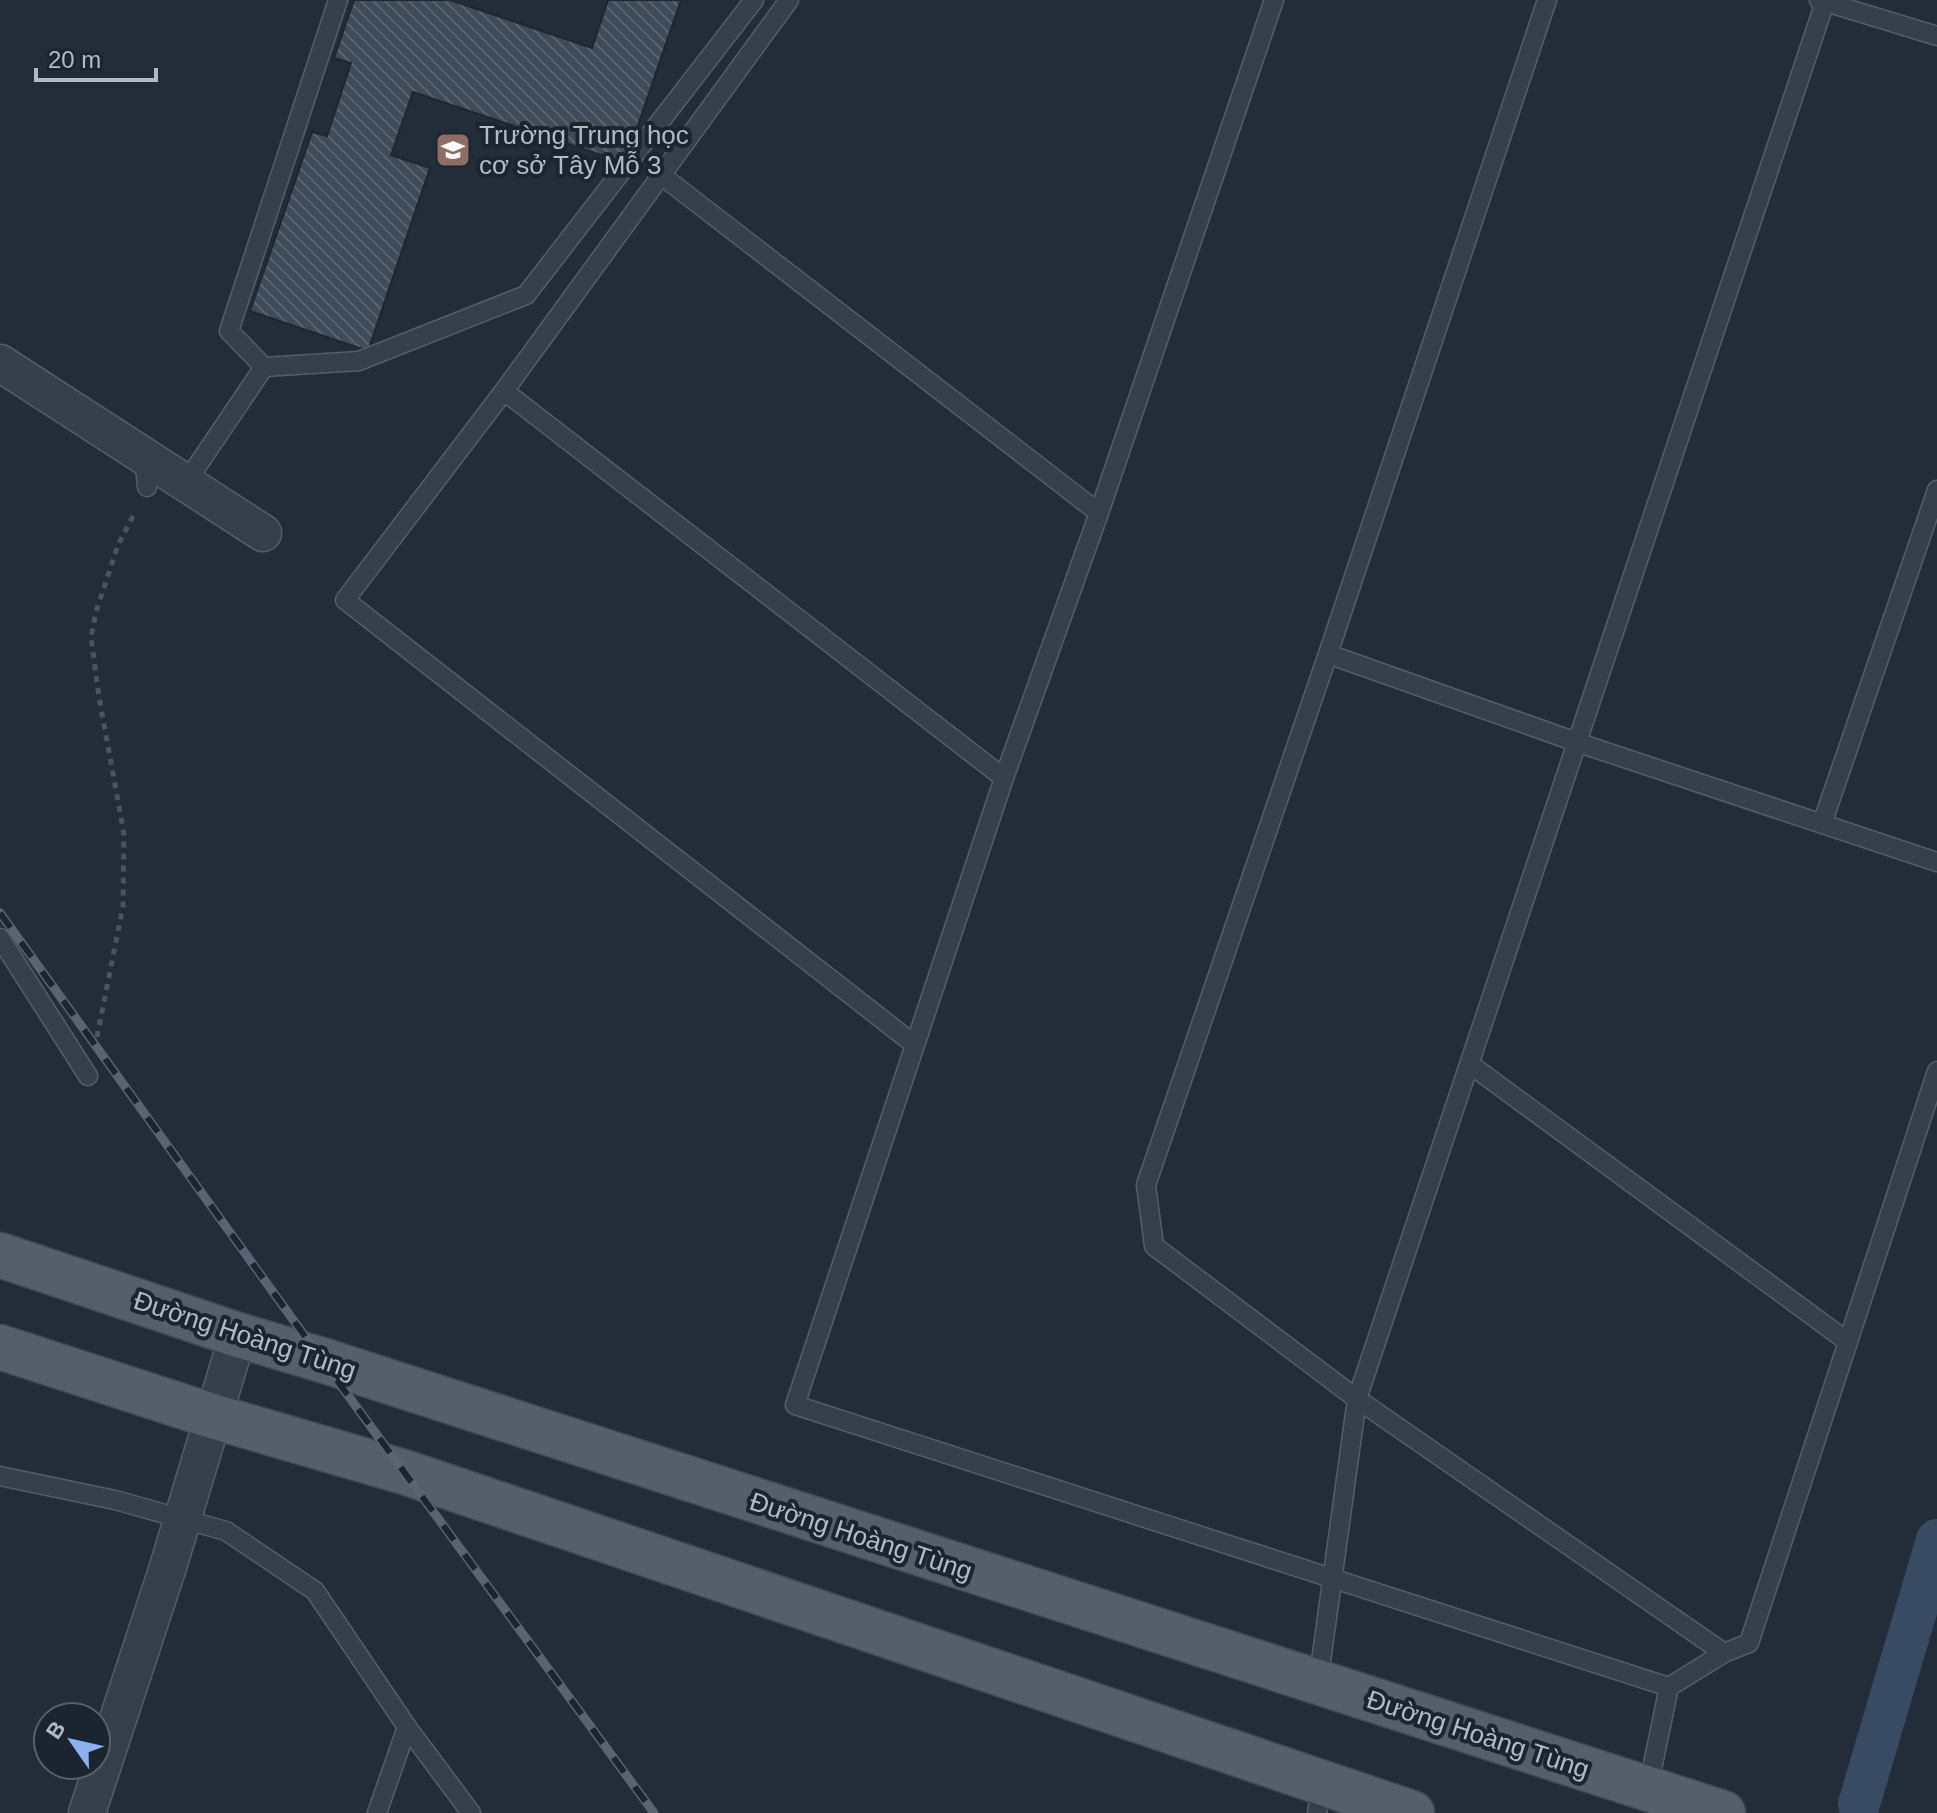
<svg xmlns="http://www.w3.org/2000/svg" width="1937" height="1813" font-family="Helvetica,sans-serif">
  <style>
    .lines { fill: none; stroke-linecap: round; stroke-linejoin: round }
    .canal { stroke: #394a63; stroke-width: 42 }
    .building { fill: url(#building-back-hatch); stroke: #1e2631; stroke-width: 2 }
    .service-casing { stroke: #555d68; stroke-width: 21 }
    .minor-casing { stroke: #555d68; stroke-width: 39 }
    .primary-casing { stroke: #404853; stroke-width: 47 }
    .path { stroke: #45575a; stroke-width: 5; stroke-dasharray: 6 6; stroke-linecap: butt }
    .service { stroke: #373f4a; stroke-width: 18 }
    .minor { stroke: #373f4a; stroke-width: 36 }
    .primary { stroke: #555e6a; stroke-width: 44 }
    .rail-casing { stroke: #596371; stroke-width: 9 }
    .rail { stroke: #1c242f; stroke-width: 6; stroke-dasharray: 18; stroke-linecap: butt }
    .labels { text-anchor: middle; stroke-width: 8; stroke-linejoin: round; paint-order: stroke }
    .poi-label { font-size: 26px; fill: #b2bac6; stroke: #1c242f; text-anchor: start }
    .street-label { font-size: 26px; fill: #b2bac6; stroke: #1c242f }
  </style>
  <defs>
    <pattern id="building-back-hatch" width="6" height="6" patternUnits="userSpaceOnUse" patternTransform="scale(2)"><rect width="6" height="6" fill="#404b59"/><path d="M-1 5l2 2M0 0l6 6M5-1l2 2" fill="none" stroke="#59636f"/></pattern>
  </defs>
  <rect width="100%" height="100%" fill="#232d3a"/>
  <g class="lines">
    <path class="canal" d="M1859,1804L1937,1540"/>
  </g>
  <path class="building" d="M354,0H450L592,48L608,0H681L625,163L413,92L391,155L430,168L368,351L250,311L312,132L327,136L351,63L334,58Z"/>
  <g class="lines">
    <defs>
      <path id="service" d="M789,0L504,391L345,600L915,1045
        M1274,0L1099,513L1004,778L795,1405L1669,1687
        M1547,0L1328,654L1579,743L1937,862
        M1819,0L1937,36
        M661,175L1099,513
        M264,367L229,331L338,0
        M504,391L1004,778
        M144,456L147,487
        M185,484L264,367L359,361L526,295L754,0
        M1822,824L1937,490
        M0,938L88,1076
        M1471,1065L1848,1342
        M0,1476L115,1500L226,1531L315,1591L407,1727L471,1813
        M1724,1653L1749,1643L1937,1071
        M1318,1683L1357,1399L1154,1246L1146,1185L1328,654
        M1648,1788L1669,1687L1724,1653L1357,1399L1825,2
        M377,1813L407,1727
        M1317,1813L1322,1782"/>
      <path id="minor" d="M0,363L263,533
        M87,1813L168,1567L238,1335"/>
      <path id="primary" d="M0,1255L238,1335L322,1360L1723,1813
        M0,1347L212,1416L404,1472L1412,1813"/>
    </defs>
    <use href="#service" class="service-casing"/>
    <use href="#minor" class="minor-casing"/>
    <use href="#primary" class="primary-casing"/>
    <path class="path" d="M97,1037L123,906L124,834L99,697L91,637L96,612L118,545L135,512"/>
    <use href="#service" class="service"/>
    <use href="#minor" class="minor"/>
    <use href="#primary" class="primary"/>
    <defs>
      <path id="rail" d="M0,913L322,1360L654,1813"/>
    </defs>
    <use href="#rail" class="rail-casing"/>
    <use href="#rail" class="rail"/>
  </g>
  <defs>
    <symbol id="school-square" viewBox="-11 -11 22 22"><rect x="-9" y="-9" width="18" height="18" rx="4" fill="#8d6e63" stroke="#1c242f"/><path d="M0-5L7-2L0 1L-7-2ZM-4 1L0 2.5L4 1V4Q0 6-4 4Z" fill="#fff"/></symbol>
  </defs>
  <g fill-rule="evenodd">
    <use href="#school-square" x="433" y="130" width="40" height="40"/>
  </g>
  <g class="labels">
    <g class="poi-label">
      <text x="479" y="144">Trường Trung học<tspan x="479" dy="30">cơ sở Tây Mỗ 3</tspan></text>
    </g>
    <g class="street-label">
      <text transform="translate(245 1335) rotate(18)" y="9">Đường Hoàng Tùng</text>
      <text transform="translate(861 1536) rotate(18)" y="9">Đường Hoàng Tùng</text>
      <text transform="translate(1478 1734) rotate(18)" y="9">Đường Hoàng Tùng</text>
    </g>
  </g>
  <g transform="translate(72 1741) rotate(304)"><circle r="38" fill="#1c242f" stroke="#58606b" stroke-width="2"/>
  <path d="M0-6L14 30L0 20L-14 30Z" fill="#8bb1f3"/>
  <text y="-12" font-size="22" font-weight="bold" text-anchor="middle" fill="#b2bac6">B</text>
  </g>
  <path d="M36 68v12h120v-12" fill="none" stroke="#b2bac6" stroke-width="4"/>
  <text x="48" y="68" font-size="24" fill="#b2bac6" stroke="#1c242f" stroke-width="6" paint-order="stroke">20 m</text>
</svg>
